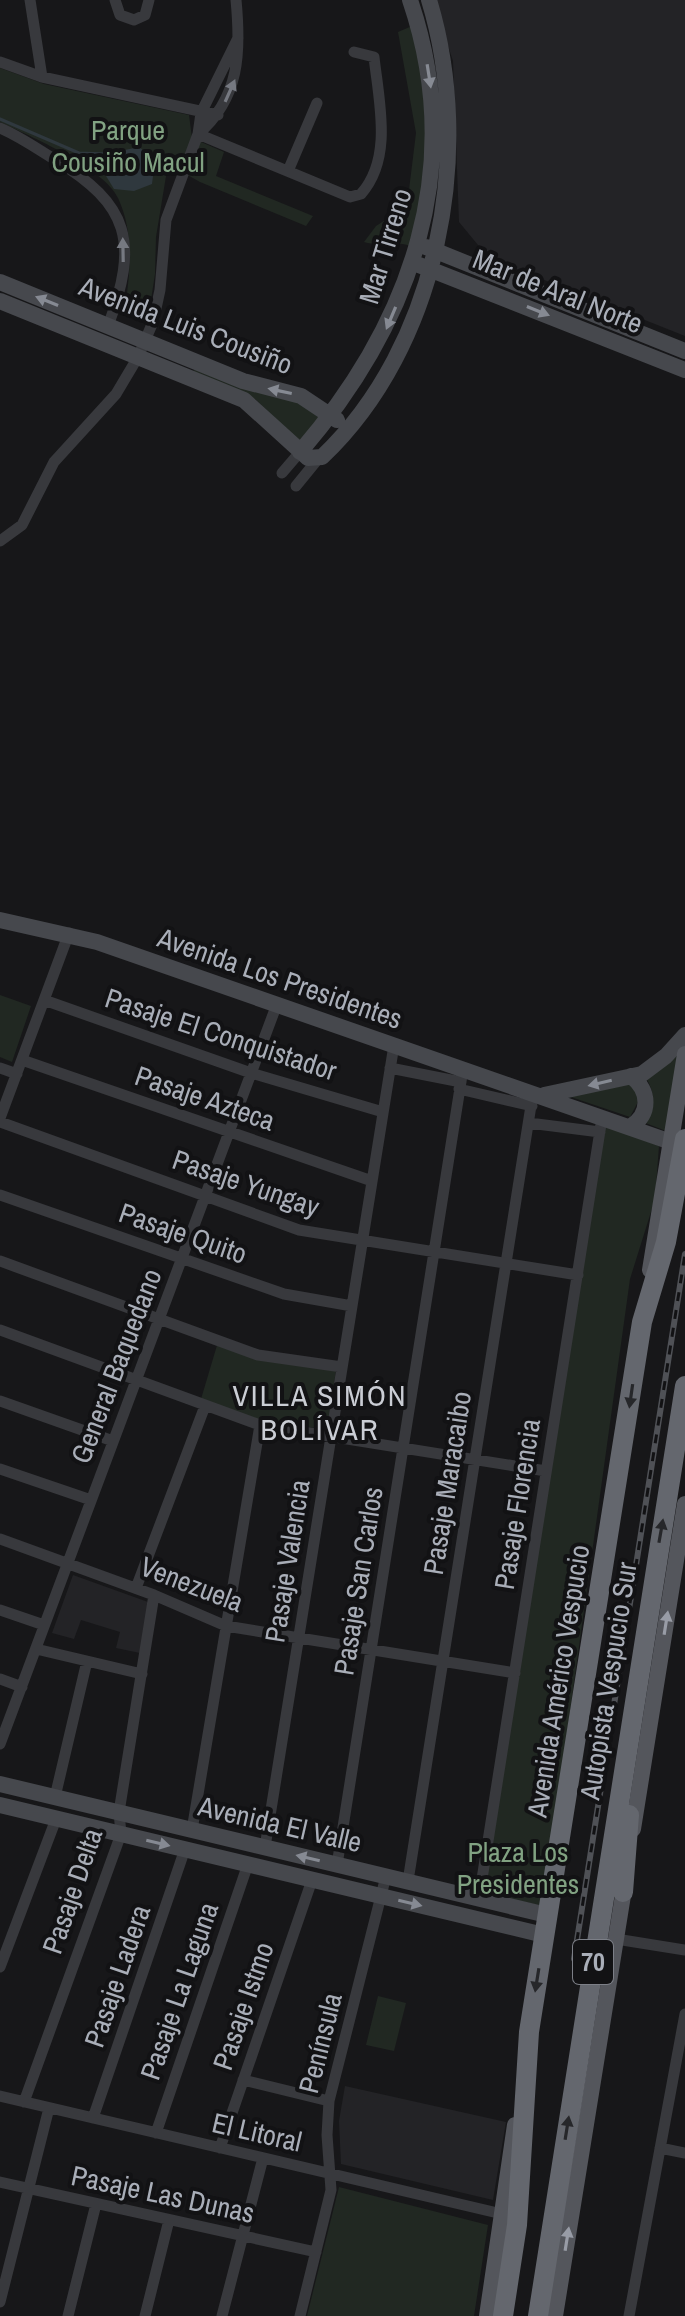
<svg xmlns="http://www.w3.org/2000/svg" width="685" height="2316" font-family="'Archivo Narrow',sans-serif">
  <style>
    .built { fill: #232326 }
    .green { fill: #212822 }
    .water { fill: #2f383e }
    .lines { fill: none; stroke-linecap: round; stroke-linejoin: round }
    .stream { stroke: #2f383e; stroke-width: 3 }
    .street { stroke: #38393d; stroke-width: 11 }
    .secondary { stroke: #46484d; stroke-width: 16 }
    .primary { stroke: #54565c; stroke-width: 16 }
    .highway { stroke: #64676e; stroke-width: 20 }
    .rail-casing { stroke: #4f5156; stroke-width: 6 }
    .rail { stroke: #121214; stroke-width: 3; stroke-dasharray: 9; stroke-linecap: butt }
    .oneway { fill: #868a93 }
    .oneway2 { fill: #767981 }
    .oneway3 { fill: #26272a }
    .oneway4 { fill: #989ca6 }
    .labels { text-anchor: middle; stroke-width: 8; stroke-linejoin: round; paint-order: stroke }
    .shield { fill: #121214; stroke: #7c7f87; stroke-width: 2 }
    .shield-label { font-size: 26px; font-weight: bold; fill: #a9aeb8 }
    .park-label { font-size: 28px; fill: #81a282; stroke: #121214 }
    .street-label { font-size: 28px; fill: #a9aeb8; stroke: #121214 }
    .neighbourhood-label { font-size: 30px; letter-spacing: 2px; fill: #cacdd4; stroke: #121214 }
  </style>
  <rect width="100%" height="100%" fill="#171719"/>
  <path class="built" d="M433,0H685V336L507,265L478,245L459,222L453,61Z
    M73,1575L148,1602L140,1653L116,1648L120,1632L81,1620L74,1639L52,1633Z
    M345,2086L506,2122L493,2200L341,2164L339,2121Z"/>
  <path class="green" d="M412,26L425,79L430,153L410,246C396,240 380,247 364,242L376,226L407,206L416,133L398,32Z
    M0,68L44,84L189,115L192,138L224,152L216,176L313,216L306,226L200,182L168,164L156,237L155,274L148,319L124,314C130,276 135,234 118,198C104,168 30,136 0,122Z
    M195,368L309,405L319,418L299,441L255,399L193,372Z
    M0,995L31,1006L12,1062L0,1057Z
    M679,1047L666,1131L643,1122C655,1105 656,1094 645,1076Z
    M624,1081L634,1087L639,1100L630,1117L565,1095Z
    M605,1125L659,1146L655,1199L630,1279L543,1906L484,1893Z
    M218,1342L336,1369L328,1430L257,1419L201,1399Z
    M378,1996L406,2003L394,2051L366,2045Z
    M339,2187L488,2225L474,2316H307Z"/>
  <path class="water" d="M139,147L155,160L152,184L134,191L114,189L103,171L106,154Z"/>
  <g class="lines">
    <path class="stream" d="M0,119L79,153L106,154"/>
    <path class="street" d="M30,0L42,77
      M115,0L120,15L134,20L145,15L149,0
      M0,62L42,77L218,115
      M0,128C19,136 36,148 54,159C130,205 139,242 108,326
      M198,134L350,197L361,194C393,158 379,102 374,57L354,52
      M198,134C240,98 241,52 236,0
      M288,171L317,103
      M282,473L300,452
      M296,486L318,459
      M0,541L22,525L54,462L116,394L138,357L153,322L160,290L166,220L198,134L201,113L238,38
      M44,1000L251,1073L383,1112
      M22,1060L372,1181
      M0,1068L17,1074
      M390,1068L461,1082
      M459,1089L532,1106
      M0,1118L69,933
      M0,1122L299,1230L578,1275
      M529,1123L600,1132
      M0,1195L284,1294L352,1306
      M0,1261L258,1355L342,1367
      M0,1330L260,1425L546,1471
      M0,1401L113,1441
      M0,1469L91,1500
      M0,1539L154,1595L226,1626L515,1673
      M136,1588L205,1406
      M0,1610L44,1625
      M36,1649L142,1674
      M0,1679L22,1687
      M0,1744L277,1004
      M55,1797L87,1661
      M192,1830L260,1425
      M265,1847L394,1045
      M337,1865L463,1069
      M408,1881L533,1093
      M479,1898L602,1118
      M616,1939L685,1950
      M0,1967L56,1819
      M243,2080L329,2101
      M0,2096L502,2214
      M24,2102L121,1834L119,1812L154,1595
      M93,2118L185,1849
      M156,2133L248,1864
      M220,2148L312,1880
      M660,2148L685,2153
      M0,2182L316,2252
      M0,2302L49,2108
      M68,2316L96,2204
      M145,2316L169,2220
      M222,2316L263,2158
      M300,2316L331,2190L327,2135L329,2101L386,1876
      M629,2316L685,2014"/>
    <path class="secondary" d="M426,247L685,351
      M419,265L685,370
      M0,282L243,381L301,396L337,420
      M0,301L244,400L308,458L322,457C439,346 475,151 429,0
      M300,452C411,323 467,168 410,0
      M0,920L97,942L671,1142
      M544,1095L642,1074L666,1056L685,1035
      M630,1127C651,1114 650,1091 631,1076
      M0,1784L547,1915
      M0,1805L544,1935"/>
    <path class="primary" d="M650,1270L685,1054
      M633,1829L685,1504
      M487,2316L515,2125
      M555,2316L625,1883"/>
    <path class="highway" d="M623,1892L629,1815
      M503,2316L517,2225L529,2032L642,1322L666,1242L685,1139
      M538,2316L685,1386"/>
    <defs>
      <path id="rail" d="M574,1959L685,1254"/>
    </defs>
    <use href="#rail" class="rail-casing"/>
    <use href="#rail" class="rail"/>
  </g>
  <defs><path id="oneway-solid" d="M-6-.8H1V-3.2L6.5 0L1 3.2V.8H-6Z" transform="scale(2)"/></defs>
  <g class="oneway">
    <use href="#oneway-solid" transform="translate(429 76) rotate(81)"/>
    <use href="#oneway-solid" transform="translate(47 301) rotate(-158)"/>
    <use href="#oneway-solid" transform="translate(538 311) rotate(22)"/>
    <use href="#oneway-solid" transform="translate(391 318) rotate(113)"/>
    <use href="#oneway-solid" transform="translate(280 391) rotate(-168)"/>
    <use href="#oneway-solid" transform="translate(600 1083) rotate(167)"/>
    <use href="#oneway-solid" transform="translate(158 1843) rotate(13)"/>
    <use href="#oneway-solid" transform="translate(308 1858) rotate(-167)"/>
    <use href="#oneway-solid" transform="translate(410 1903) rotate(13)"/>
  </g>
  <g class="oneway2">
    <use href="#oneway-solid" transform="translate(230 91) rotate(-66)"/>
    <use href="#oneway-solid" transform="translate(123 250) rotate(-91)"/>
  </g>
  <g class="oneway3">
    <use href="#oneway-solid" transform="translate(631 1396) rotate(98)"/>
    <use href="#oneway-solid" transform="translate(661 1531) rotate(-80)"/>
    <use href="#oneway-solid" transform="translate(537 1980) rotate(99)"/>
    <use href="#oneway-solid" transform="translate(567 2128) rotate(-81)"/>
  </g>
  <g class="oneway4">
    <use href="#oneway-solid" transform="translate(666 1623) rotate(-81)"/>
    <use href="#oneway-solid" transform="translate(567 2239) rotate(-81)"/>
  </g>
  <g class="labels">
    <rect class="shield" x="573" y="1940" width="40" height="44" rx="6"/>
    <g class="shield-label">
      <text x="593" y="1971">70</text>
    </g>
    <g class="park-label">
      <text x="128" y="140">Parque<tspan x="128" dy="32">Cousiño Macul</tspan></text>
      <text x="518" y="1862">Plaza Los<tspan x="518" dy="32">Presidentes</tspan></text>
    </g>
    <g class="street-label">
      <text transform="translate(385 246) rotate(-73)" y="10">Mar Tirreno</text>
      <text transform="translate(558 291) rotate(22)" y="10">Mar de Aral Norte</text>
      <text transform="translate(186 325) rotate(21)" y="10">Avenida Luis Cousiño</text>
      <text transform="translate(280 978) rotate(19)" y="10">Avenida Los Presidentes</text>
      <text transform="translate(221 1034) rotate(18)" y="10">Pasaje El Conquistador</text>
      <text transform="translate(205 1098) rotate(19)" y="10">Pasaje Azteca</text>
      <text transform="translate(246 1183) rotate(19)" y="10">Pasaje Yungay</text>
      <text transform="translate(183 1233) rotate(19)" y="10">Pasaje Quito</text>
      <text transform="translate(116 1366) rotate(-69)" y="10">General Baquedano</text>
      <text transform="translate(447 1483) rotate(-81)" y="10">Pasaje Maracaibo</text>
      <text transform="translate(517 1504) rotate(-81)" y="10">Pasaje Florencia</text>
      <text transform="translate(287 1561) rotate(-81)" y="10">Pasaje Valencia</text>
      <text transform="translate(358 1581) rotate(-81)" y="10">Pasaje San Carlos</text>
      <text transform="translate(192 1584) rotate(21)" y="10">Venezuela</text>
      <text transform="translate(558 1681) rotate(-81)" y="10">Avenida Américo Vespucio</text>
      <text transform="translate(608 1681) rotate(-81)" y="10">Autopista Vespucio Sur</text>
      <text transform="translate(280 1824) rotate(13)" y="10">Avenida El Valle</text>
      <text transform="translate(72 1891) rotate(-71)" y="10">Pasaje Delta</text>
      <text transform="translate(117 1976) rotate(-71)" y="10">Pasaje Ladera</text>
      <text transform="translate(179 1991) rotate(-71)" y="10">Pasaje La Laguna</text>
      <text transform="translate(243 2006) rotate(-71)" y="10">Pasaje Istmo</text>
      <text transform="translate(320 2043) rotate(-76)" y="10">Península</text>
      <text transform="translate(257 2132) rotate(13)" y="10">El Litoral</text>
      <text transform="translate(163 2194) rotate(12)" y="10">Pasaje Las Dunas</text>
    </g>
    <g class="neighbourhood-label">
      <text x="320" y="1406">VILLA SIMÓN<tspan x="320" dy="34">BOLÍVAR</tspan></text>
    </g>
  </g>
</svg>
